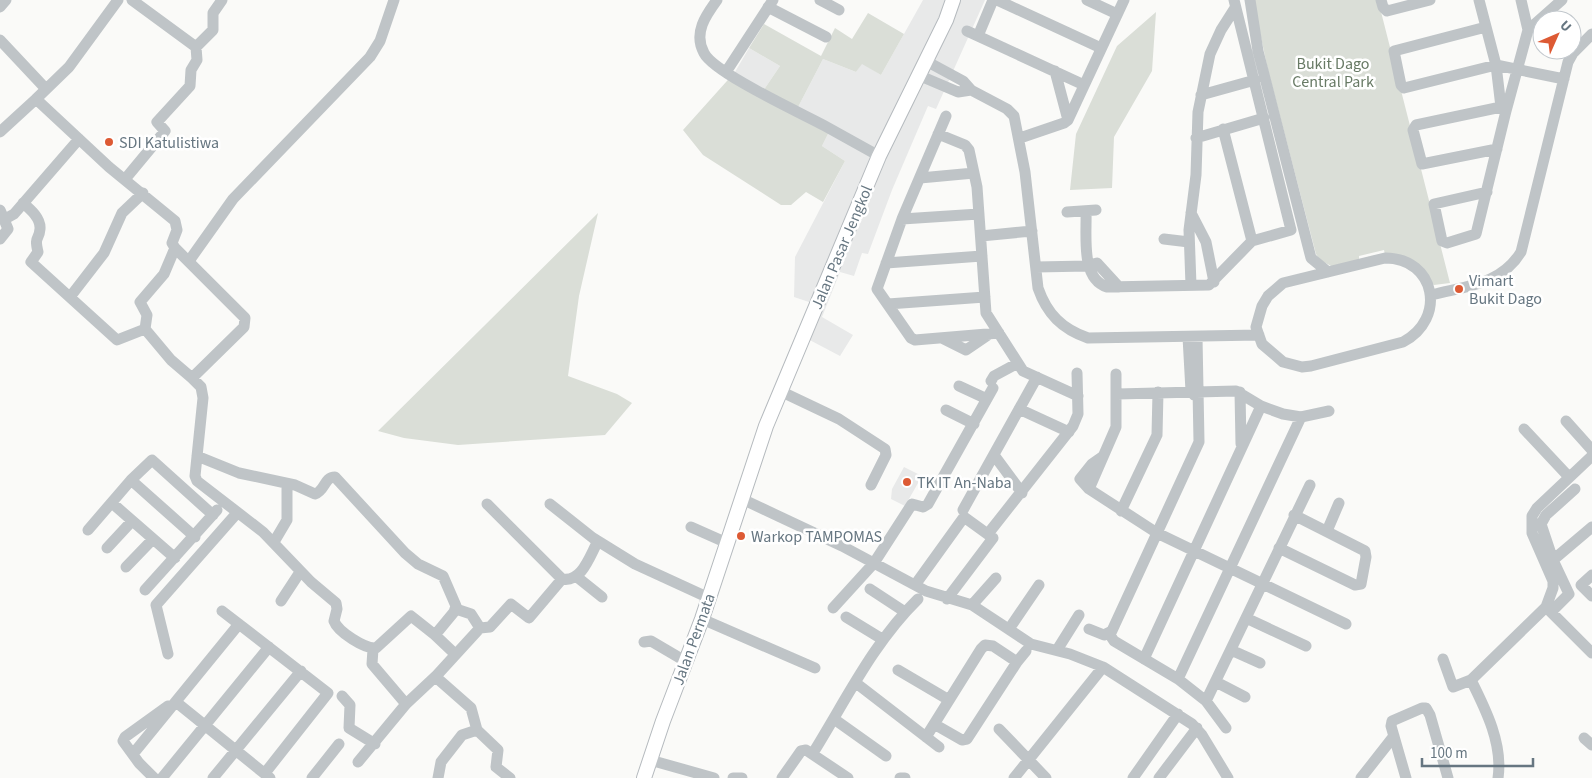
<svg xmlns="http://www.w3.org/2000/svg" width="1592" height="778" font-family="'Source Sans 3',sans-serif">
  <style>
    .built { fill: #e8e9e9 }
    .green { fill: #daded7 }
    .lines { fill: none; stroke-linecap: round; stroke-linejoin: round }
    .major-casing { stroke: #b5babe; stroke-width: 16 }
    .minor { stroke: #bfc4c7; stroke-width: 11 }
    .major { stroke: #fff; stroke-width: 14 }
    .poi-dot { fill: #dd5a34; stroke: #fff; stroke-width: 2 }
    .labels { text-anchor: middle; stroke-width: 5; stroke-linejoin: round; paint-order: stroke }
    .park-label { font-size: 16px; fill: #687a65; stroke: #fff }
    .poi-label { font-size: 16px; fill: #667681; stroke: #fff; text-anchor: start }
    .street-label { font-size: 16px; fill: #667681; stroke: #fff }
  </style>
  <rect width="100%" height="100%" fill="#fafaf8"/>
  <path class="built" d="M923,0H985L936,109L928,106L892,190L868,254L862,253L854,276L840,272L822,317L853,335L840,356L804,337L815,304L794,297L795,257L845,161L822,146L830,130L796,111L823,59L856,72L862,63L881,75Z
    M749,48L780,66L763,91L735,72Z
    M904,467L922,476L905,506L891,499L892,489Z"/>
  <path class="green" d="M1253,0H1378L1450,283L1434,285L1385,255L1384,250L1359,256V260L1333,267L1320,260L1316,254L1268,70Z
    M1156,12L1152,71L1114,137L1112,188L1070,190L1076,134L1117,46Z
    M868,13L904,34L881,75L862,64L856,72L823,59L796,111L830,130L822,146L845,161L823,202L806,192L791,205H781L703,155L683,130L735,72L763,91L780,66L749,48L764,24L821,56L835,28L852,39Z
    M598,213L579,296L568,376L617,394L632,403L605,435L458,445L404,438L378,431Z"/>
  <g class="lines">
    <defs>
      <path id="major" d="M644,778L663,721L702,619L766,426L879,156L946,20L953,0"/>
    </defs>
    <use href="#major" class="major-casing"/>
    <path class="minor" d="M118,0L69,67L36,99L109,167L175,221L177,230L172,243L175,248L245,318L244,327L192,378L201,387L203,398L195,476L197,481L263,532L311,582L336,603L337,609L334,621C338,632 365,649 376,648L411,616L435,635L455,654
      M132,0L196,47
      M717,0C706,15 693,33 704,53C714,73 801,113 825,126C843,136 861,146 879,156
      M820,0L839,10
      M997,0L1101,48
      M1087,0L1117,14
      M1250,0L1258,51L1311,258L1328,272
      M1381,0L1383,7L1387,11L1430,0
      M1479,0L1496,65L1501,107L1506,111
      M1521,0L1528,30
      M0,7L6,0
      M768,7L826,37
      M1486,27L1394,51L1401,85L1404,88L1496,65L1564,79
      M967,31L1084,85
      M978,36L993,0
      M0,40L46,89
      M926,61L963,81L971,90L1007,109L1014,116L1025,172L1038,288C1047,314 1062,329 1088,338L1259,335
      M1055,71L1068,120
      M726,72L773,0
      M918,75L958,92L971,90
      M1201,95L1255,80
      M946,116L902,219L877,289L911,338L915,340L999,333
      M1223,129L1252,241
      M0,132L36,99
      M938,134L965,145L969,150L977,187L986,313L1023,371L1078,396
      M1020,138L1064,123L1068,120L1124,0
      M1196,138L1264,118
      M1497,149L1422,164L1413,130L1416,125L1501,107
      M126,178L165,131L157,122L190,86L191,70L197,60L196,47L213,30V13L222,0
      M920,178L974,173
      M1487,192L1434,204L1442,241L1447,243L1476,234L1506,111L1528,30L1562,0
      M23,203C30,209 41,218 40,229C39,241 34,235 38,252L31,262L117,340L145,329
      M0,210L8,229L0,239
      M1086,211C1087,235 1080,278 1107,287L1209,285L1252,241L1291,230L1234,0
      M1067,212L1096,210
      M1191,213L1206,242L1214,282
      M5,219L14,214L79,139
      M902,219L979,214
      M981,236L1032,231
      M1164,239L1189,242
      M1385,258C1436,258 1447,319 1403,342L1311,366L1302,367L1283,362L1262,344L1256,327L1262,306L1268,296L1283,283Z
      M189,261L233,199L370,57L380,41L394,0
      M886,263L982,256
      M1089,265L1097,263L1119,287
      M1036,267L1088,266
      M1191,285L1189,230L1196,175L1198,112L1210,54L1221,30L1235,8
      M1432,295C1466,286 1501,285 1521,252L1568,62L1573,53L1592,34
      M70,297L104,253L122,213L143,193
      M888,304L985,297
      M145,329L147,315L140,302L164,274L175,248
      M145,329L171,360L192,378
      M1188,337L1191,391L1194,395
      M1197,337L1199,442L1110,635L1114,641L1178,679L1206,701L1226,728
      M942,338L966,350L988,335
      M991,381L994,376L1018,363
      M959,386L987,399
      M780,391L839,419L885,449L886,455L871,485
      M1240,392L1241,444
      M1117,394L1236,391L1261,406L1283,414L1301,417L1329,411
      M1019,409L1069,432
      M946,410L974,424
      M1566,421L1592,450
      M1524,429L1569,477
      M994,455L1022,493
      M197,456L239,473L295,485L315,494C325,491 324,477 335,477L405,553L418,564L443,576L456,606L454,612L435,635
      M1102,457L1092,464L1080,479L1089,489L1157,533L1346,624
      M131,480L195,537
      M1089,489L1116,427V374
      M742,499L842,546L926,591L972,605L1031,644L1070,654L1103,667L1192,724L1202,735L1228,778
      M112,503L175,558
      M487,504L562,579C582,583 590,555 598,541
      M550,504L593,538L635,564L709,598
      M963,510L1037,377
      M1121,511L1157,435L1158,392
      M691,527L727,543
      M88,530L131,480L152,460L213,515
      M991,530L1073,426L1078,414L1077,373
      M1327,531L1339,503
      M274,542L287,520V484
      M107,548L132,521
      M1279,548L1355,585L1361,584L1366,557L1365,551L1294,515
      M1553,560L1592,527
      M126,567L153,539
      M1592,575L1581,585L1592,596
      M577,577L602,597
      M915,585L964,517L993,538L947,599
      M870,589L905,612
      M145,590L217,510
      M281,601L300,572
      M972,605L996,578
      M1546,607L1551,612L1569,594L1553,560L1541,524L1546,515L1575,489
      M833,608L874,563L912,504L923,507L928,504L993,388
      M456,609L471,614L480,628L490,627L511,604L529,618L562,579
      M222,611L328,693L265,773
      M1551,612L1592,653
      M846,617L882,639
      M1246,618L1306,646
      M702,619L815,668
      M480,628L437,675L438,679L471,708L477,730L498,750L496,767L510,778
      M1009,629L1039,585
      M1089,629L1104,635L1110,632
      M644,642L651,641L685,661
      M373,649L372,664L406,704
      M1057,650L1079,615
      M1231,650L1260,663
      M168,654L156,605L237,513
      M1144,659L1261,406
      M1443,659L1453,687L1471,680L1546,607L1553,588V581L1532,533V516L1537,508L1592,456
      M1017,662L1026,651
      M898,670L949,700
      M1178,679L1301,417
      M1471,680C1486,710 1503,744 1498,778
      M1216,682L1245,697
      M856,683L939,747
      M342,696L350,705L349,728L375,744
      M1206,701L1310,485
      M176,702L270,778
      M834,719L886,756
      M999,729L1046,778
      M926,737L981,649L985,645L993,646L1017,662L967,739L962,740L934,724
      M1584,738L1592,745
      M813,753C846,700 873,643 918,599
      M133,754L239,624
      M650,760L714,778
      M358,762L406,704L437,675
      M154,778L139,763L123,741L125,737L168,706
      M162,778L269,647
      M213,778L301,671
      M312,778L339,744
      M438,778L441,762L462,735L477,730
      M733,778H742
      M782,778L801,751L806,750L848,778
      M900,778H905
      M1014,778L1103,667
      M1133,778L1178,714
      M1159,778L1197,728
      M1361,778L1394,736
      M1406,778L1391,726L1392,721L1422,708H1426L1430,715L1448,778"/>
    <use href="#major" class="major"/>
  </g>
  <g class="poi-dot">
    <circle cx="109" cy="142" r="5"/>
    <circle cx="1459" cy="289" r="5"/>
    <circle cx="907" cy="482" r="5"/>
    <circle cx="741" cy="536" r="5"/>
  </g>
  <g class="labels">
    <g class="park-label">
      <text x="1333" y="69">Bukit Dago<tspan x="1333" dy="18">Central Park</tspan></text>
    </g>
    <g class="poi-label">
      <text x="119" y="148">SDI Katulistiwa</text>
      <text x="1469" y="286">Vimart<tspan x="1469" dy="18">Bukit Dago</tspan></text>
      <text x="917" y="488">TK IT An-Naba</text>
      <text x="751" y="542">Warkop TAMPOMAS</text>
    </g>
    <g class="street-label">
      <text transform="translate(841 247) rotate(-67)" y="6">Jalan Pasar Jengkol</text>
      <text transform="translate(693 639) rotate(-70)" y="6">Jalan Permata</text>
    </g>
  </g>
  <g transform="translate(1557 35) rotate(45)"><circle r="24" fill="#ffffff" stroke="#c2c8cd"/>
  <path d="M0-4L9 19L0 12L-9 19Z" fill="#dd5a34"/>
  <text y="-8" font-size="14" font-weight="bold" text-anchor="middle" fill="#667681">U</text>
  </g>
  <path d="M1422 758v8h111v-8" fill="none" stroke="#667681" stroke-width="2.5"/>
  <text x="1430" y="758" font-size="15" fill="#667681" stroke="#ffffff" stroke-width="4" paint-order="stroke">100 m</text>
</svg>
